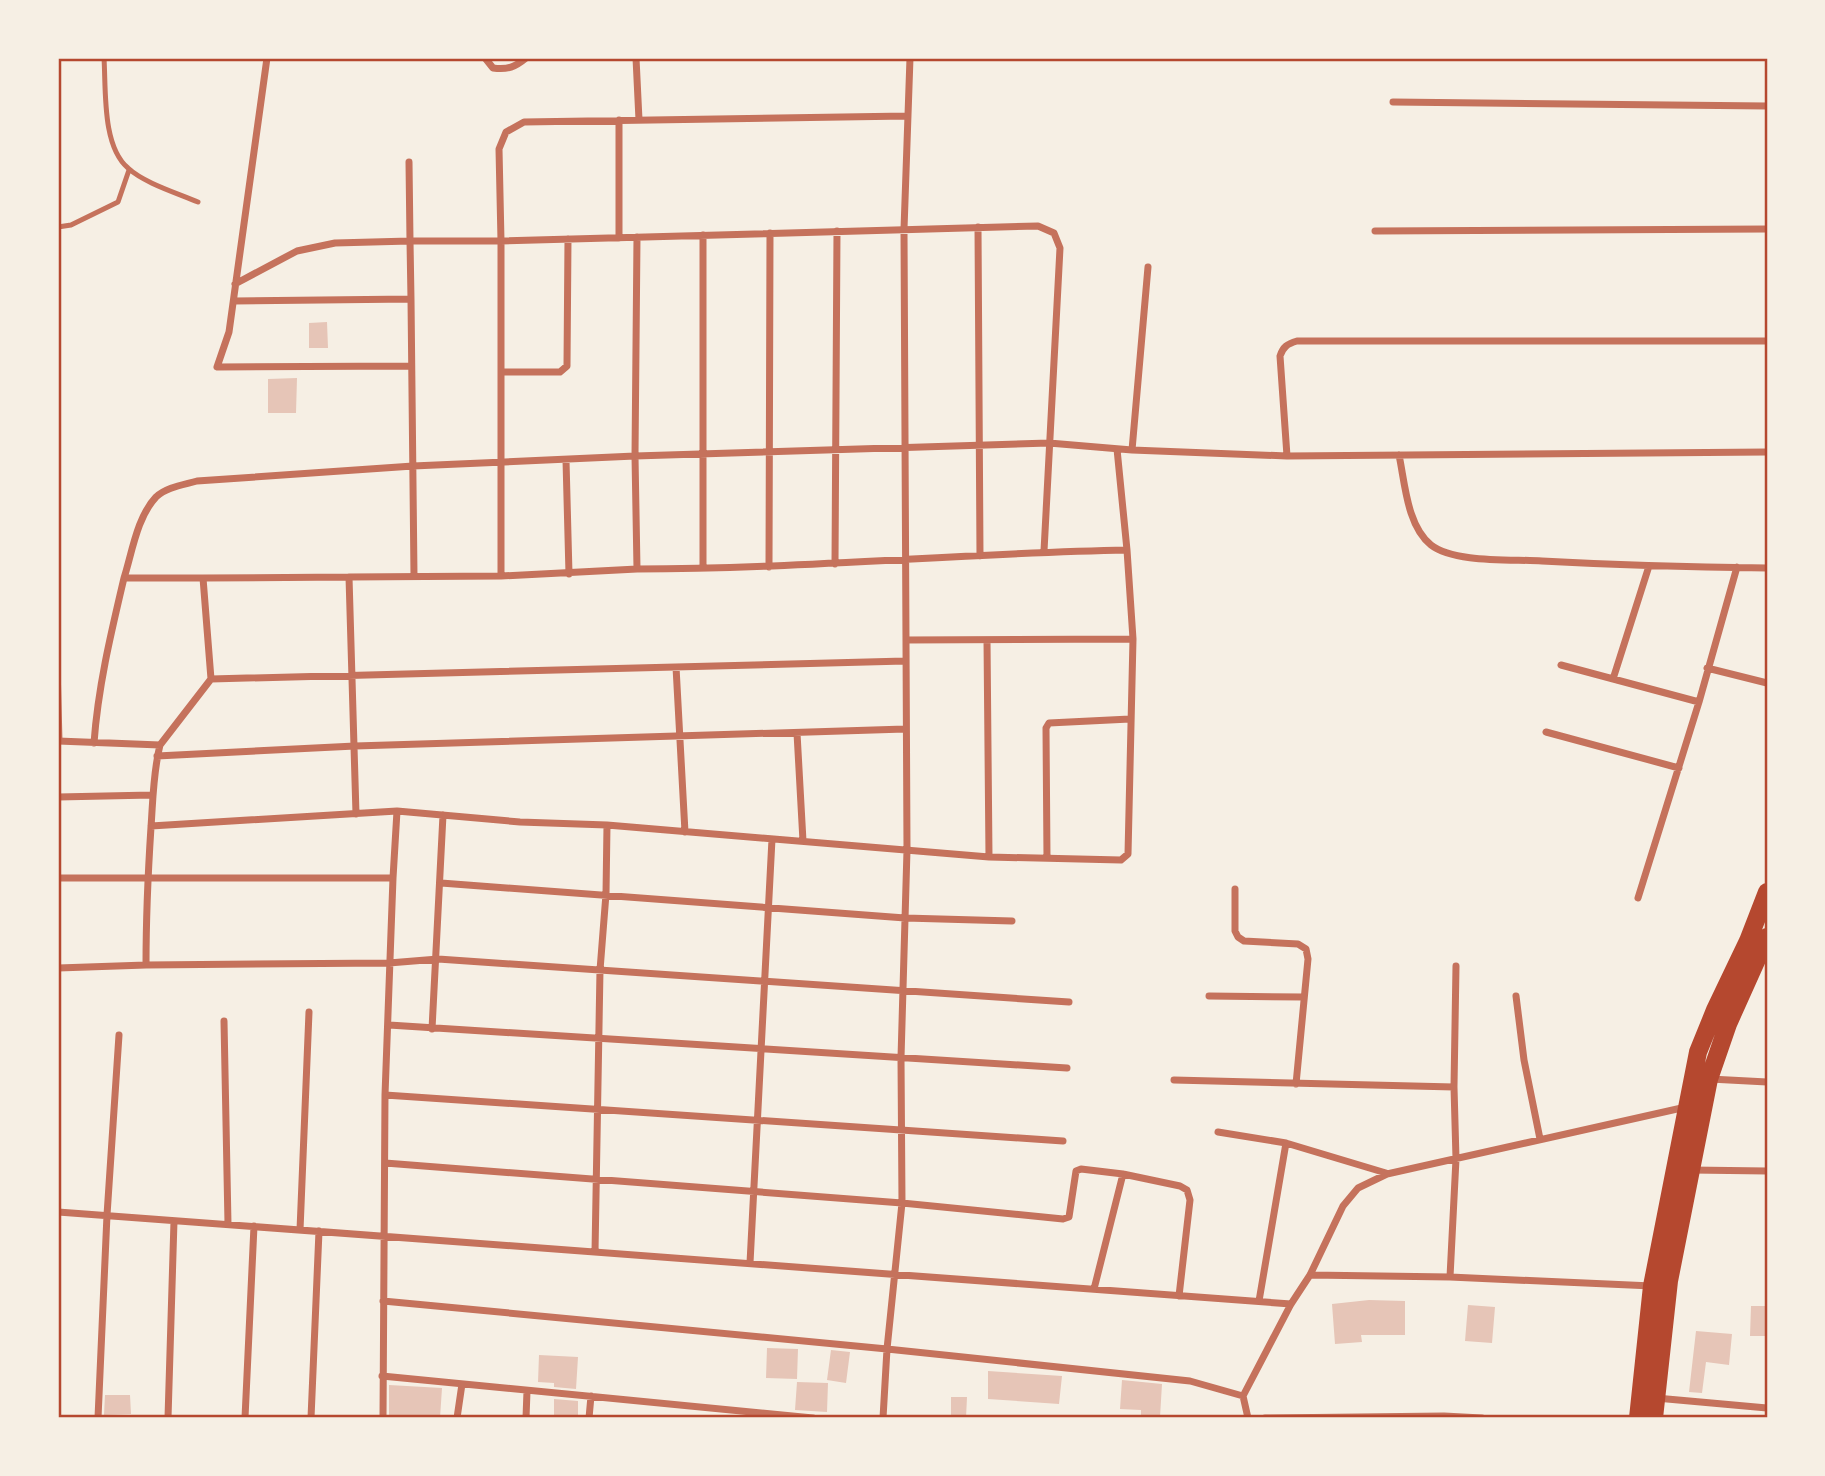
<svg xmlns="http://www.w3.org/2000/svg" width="1825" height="1476" font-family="Rubik,sans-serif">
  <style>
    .building { fill: #e6c5b7 }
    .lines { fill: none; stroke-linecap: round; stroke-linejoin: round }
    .service { stroke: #c5725c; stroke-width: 5 }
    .minor { stroke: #c5725c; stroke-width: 7 }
    .trunk { stroke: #b5482f; stroke-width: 18 }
    .neatline { fill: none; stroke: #b5482f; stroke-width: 2.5 }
  </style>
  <rect width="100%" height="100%" fill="#f6efe4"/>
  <path class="building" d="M327,322L328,348H309V323Z
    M297,378L296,413H268V379Z
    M1369,1300L1405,1301V1335H1361L1362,1342L1335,1344L1332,1304Z
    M1468,1305L1495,1307L1492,1343L1465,1341Z
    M1751,1306H1767V1336H1750Z
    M1696,1331L1732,1334L1729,1365L1706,1362L1702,1393L1689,1392Z
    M767,1348L798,1349L797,1379L766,1378Z
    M831,1350L850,1352L846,1383L827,1380Z
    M539,1355L578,1357L576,1389L554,1387V1383L538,1382Z
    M988,1371L1062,1376L1059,1404L988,1399Z
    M1122,1380L1162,1384L1160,1417L1141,1416V1410L1120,1409Z
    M797,1382L828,1383L827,1412L795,1410Z
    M389,1385L442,1388L440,1418H389Z
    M105,1395H130L131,1414L104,1415Z
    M951,1397H967L966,1418H951Z
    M554,1399L578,1401V1416H554Z"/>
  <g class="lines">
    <path class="service" d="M104,58C106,90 102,146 128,168C144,183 177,193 198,202
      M58,227L71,225L118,202L129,170
      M58,665L60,741"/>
    <path class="minor" d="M267,58L229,332L217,367L411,366
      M485,58L493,68C508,70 515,67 526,58
      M636,58L639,120
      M1393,102L1767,106
      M978,227L980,556
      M1375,231L1767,229
      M703,235V568
      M637,237L635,456L637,569C801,569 963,553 1127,550L1117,449
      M619,238V120
      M235,284L297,251L335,243L410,241L409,162
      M411,299L410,241H501L1038,226L1054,233L1060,248L1044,551
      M234,301L411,299L414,576
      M501,372H560L567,366L568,239
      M1132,450L1148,267
      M1399,455C1405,483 1407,526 1431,545C1454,563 1512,559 1542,561C1617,565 1692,567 1767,568
      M1287,456L1280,356C1283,347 1287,344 1297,341H1767
      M566,460L569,574
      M835,564L837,231
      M769,567L770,233
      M501,576V241L499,149L506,132L524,122L907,116
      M203,578L349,577
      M906,640L1133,639
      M1561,665L1699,702
      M676,667L685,832
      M1707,668L1767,683
      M211,679L905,661
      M1613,679L1649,566
      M1546,732L1679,768
      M797,733L803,841
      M58,741L160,745
      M94,743C98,687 111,633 124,578
      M157,756L355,746L905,729
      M58,797L152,795
      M356,814L349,577L501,576L637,569
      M151,826L397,811L520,822L607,825L989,857L987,640
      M989,857L1121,860L1128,854L1133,639L1127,550
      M1047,858L1046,728L1049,723L1130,719
      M58,878H393L385,1095L383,1418
      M393,878L397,811
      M441,883L905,918L1012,921
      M1235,889V931L1238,937L1244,941L1298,944L1306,949L1308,959L1296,1084
      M1638,898L1699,702L1737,567
      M146,965C146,918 148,873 151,827C153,800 153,773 160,745L211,679L203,578H124C132,553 137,517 156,497C167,487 183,485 197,481L413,466L635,456L1049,443L1132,450L1287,456L1767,452
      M58,968L146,965L389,963L438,959L1069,1002
      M1209,996L1304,997
      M1516,996L1524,1060L1540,1139
      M224,1021L228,1224
      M389,1025L1067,1068
      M432,1029L443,815
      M1710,1079L1767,1082
      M1174,1080L1454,1087
      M385,1095L1063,1141
      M1218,1132L1286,1143L1386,1173
      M385,1163L902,1203L1063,1219L1069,1217L1076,1171L1081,1169L1123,1174L1180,1186L1187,1190L1190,1200L1179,1296
      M1691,1170L1767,1171
      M58,1212L1291,1304
      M300,1230L309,1012
      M595,1252L600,970L606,894L607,825
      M750,1263L772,839
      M1310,1275L1450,1277L1652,1286
      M1450,1277L1456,1159L1454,1087L1456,966
      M1094,1289L1123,1174
      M383,1301L887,1349L1190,1381L1243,1396
      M1259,1301L1286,1143
      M382,1376L813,1418
      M1656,1398L1767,1408
      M98,1418L107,1215L119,1035
      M168,1418L174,1221
      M245,1418L254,1226
      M311,1418L319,1231
      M457,1418L462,1384
      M526,1418L527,1391
      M589,1418L591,1396
      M883,1418L887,1349L902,1203L901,1058L907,850L904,229L910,58
      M1248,1418L1243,1396L1291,1304L1310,1275L1343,1206L1358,1188L1387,1174L1686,1107
      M1265,1418L1444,1416L1482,1418"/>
    <path class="trunk" d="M1638,1418L1652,1286L1698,1052L1715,1010L1748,941L1767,892
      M1654,1418L1669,1281L1709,1079L1728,1024L1767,937"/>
  </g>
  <rect width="1825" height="1476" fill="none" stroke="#f6efe4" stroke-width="119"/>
  <rect x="60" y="60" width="1706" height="1356" class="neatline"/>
</svg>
